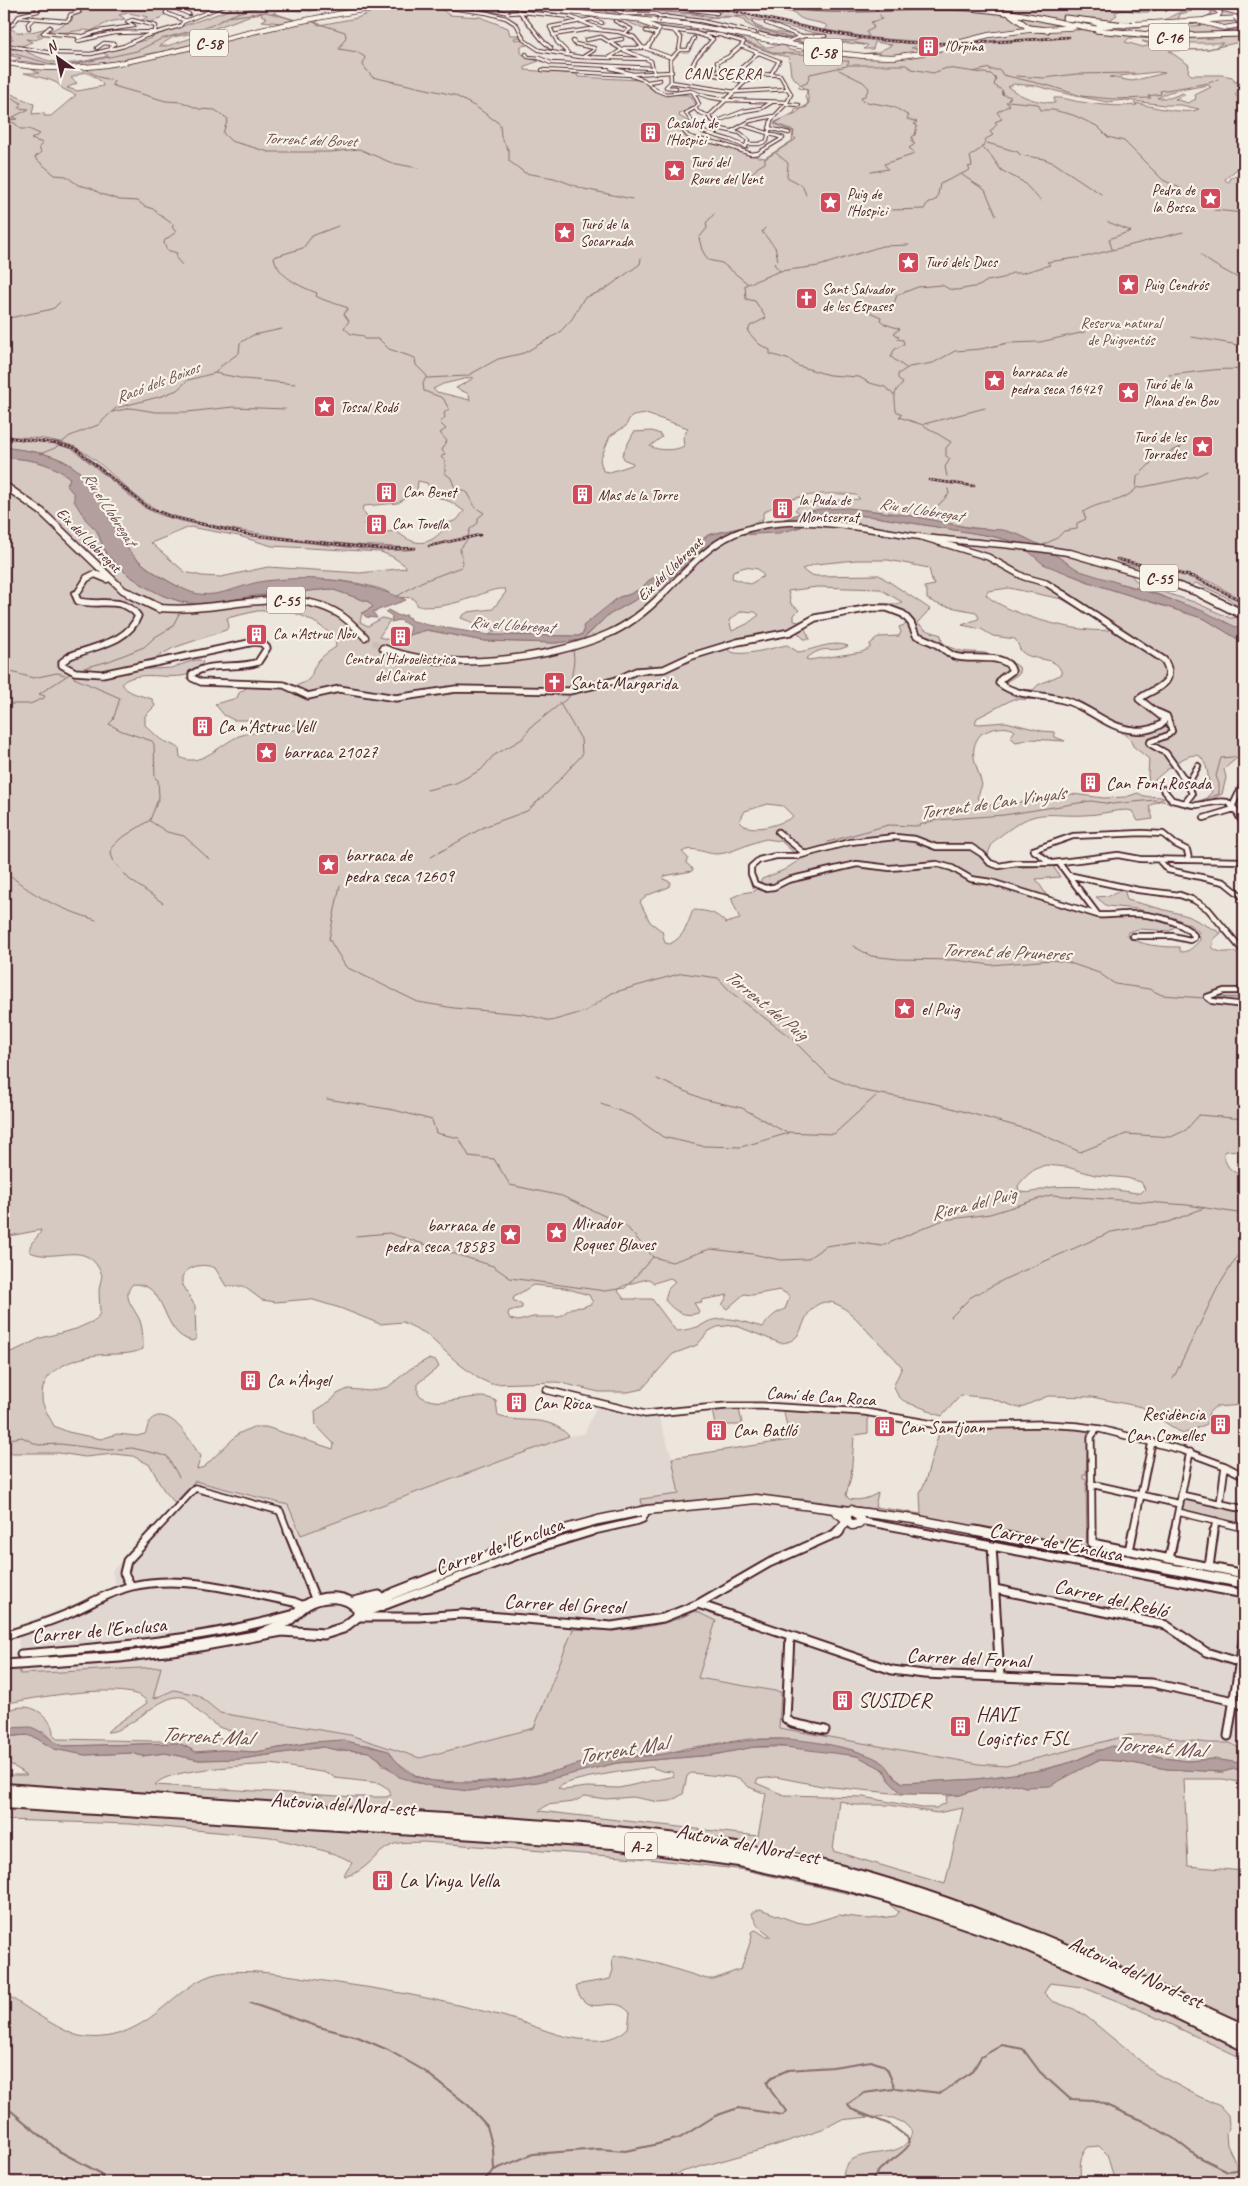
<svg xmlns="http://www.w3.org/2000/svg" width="1248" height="2186" font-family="Caveat,sans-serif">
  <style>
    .built { fill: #e0d7d0 }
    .green { fill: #d5c9c2; stroke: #907476; fill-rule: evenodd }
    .water { fill: #b39f9d; stroke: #896c6f }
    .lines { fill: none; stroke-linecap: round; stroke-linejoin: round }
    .stream-far1 { stroke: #896c6f; stroke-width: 1 }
    .stream { stroke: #896c6f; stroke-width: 2 }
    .primary-tunnel { stroke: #ccbeb9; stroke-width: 6; stroke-dasharray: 6 3; stroke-linecap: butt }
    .street-far3-casing { stroke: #4a1f2b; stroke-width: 4.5 }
    .street-far2-casing { stroke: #4a1f2b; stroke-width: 8 }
    .street-far1-casing { stroke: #4a1f2b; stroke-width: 9 }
    .street-casing { stroke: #4a1f2b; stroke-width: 11 }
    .secondary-far4-casing { stroke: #4a1f2b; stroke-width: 5.5 }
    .secondary-far3-casing { stroke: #4a1f2b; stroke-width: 8 }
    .secondary-far2-casing { stroke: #4a1f2b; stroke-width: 9 }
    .secondary-far1-casing { stroke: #4a1f2b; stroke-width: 11 }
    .secondary-casing { stroke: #4a1f2b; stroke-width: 13 }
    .primary-far2-casing { stroke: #4a1f2b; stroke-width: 6 }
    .primary-far1-casing { stroke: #4a1f2b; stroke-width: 8 }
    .primary-casing { stroke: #4a1f2b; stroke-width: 9 }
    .highway-far3-casing { stroke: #4a1f2b; stroke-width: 7 }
    .highway-far2-casing { stroke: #4a1f2b; stroke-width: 9 }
    .highway-far1-casing { stroke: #4a1f2b; stroke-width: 11 }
    .highway-casing { stroke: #4a1f2b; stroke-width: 16 }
    .street-far3 { stroke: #f7f3e8; stroke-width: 2.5 }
    .street-far2 { stroke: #f7f3e8; stroke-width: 4.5 }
    .street-far1 { stroke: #f7f3e8; stroke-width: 5.5 }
    .street { stroke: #f7f3e8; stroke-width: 7 }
    .secondary-far4 { stroke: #f7f3e8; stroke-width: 4 }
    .secondary-far3 { stroke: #f7f3e8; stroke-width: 5 }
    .secondary-far2 { stroke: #f7f3e8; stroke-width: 5.5 }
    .secondary-far1 { stroke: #f7f3e8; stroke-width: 8 }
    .secondary { stroke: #f7f3e8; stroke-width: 9 }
    .primary-far2 { stroke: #f7f3e8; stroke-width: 4.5 }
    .primary-far1 { stroke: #f7f3e8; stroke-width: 5 }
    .primary { stroke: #f7f3e8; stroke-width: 6 }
    .highway-far3 { stroke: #f7f3e8; stroke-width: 5 }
    .highway-far2 { stroke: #f7f3e8; stroke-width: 6 }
    .highway-far1 { stroke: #f7f3e8; stroke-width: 8 }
    .highway { stroke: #f7f3e8; stroke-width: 12 }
    .rail-casing { stroke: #4a1f2b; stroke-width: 2.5 }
    .rail { stroke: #f7f3e8; stroke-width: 1; stroke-dasharray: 2; stroke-linecap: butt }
    .street-bridge-casing { stroke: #4a1f2b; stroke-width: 4.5; stroke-linecap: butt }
    .secondary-bridge-casing { stroke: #4a1f2b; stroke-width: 5.5; stroke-linecap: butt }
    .primary-bridge-casing { stroke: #4a1f2b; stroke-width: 6; stroke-linecap: butt }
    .highway-bridge-casing { stroke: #4a1f2b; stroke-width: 7; stroke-linecap: butt }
    .street-bridge { stroke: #f7f3e8; stroke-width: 2.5 }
    .secondary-bridge { stroke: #f7f3e8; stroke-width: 4 }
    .primary-bridge { stroke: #f7f3e8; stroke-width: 4.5 }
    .highway-bridge { stroke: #f7f3e8; stroke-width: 5 }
    .labels { text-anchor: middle; stroke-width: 4.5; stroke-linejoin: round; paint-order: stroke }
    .far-poi-label { font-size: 15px; fill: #4a1f2b; stroke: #f7f3e8; text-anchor: start }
    .far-park-label { font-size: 15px; fill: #6d4a51; stroke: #f7f3e8 }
    .far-street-label { font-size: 15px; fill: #4a1f2b; stroke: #f7f3e8 }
    .shield { fill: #f7f3e8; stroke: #7e5f64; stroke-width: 1 }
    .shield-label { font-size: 16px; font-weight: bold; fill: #4a1f2b }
    .far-neighbourhood-label { font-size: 16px; letter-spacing: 1px; fill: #4a1f2b; stroke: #f7f3e8 }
    .far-water-label { font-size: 16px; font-style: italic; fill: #6f4c53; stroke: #f7f3e8 }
    .poi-label { font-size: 18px; fill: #4a1f2b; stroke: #f7f3e8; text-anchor: start }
    .street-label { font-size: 18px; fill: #4a1f2b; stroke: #f7f3e8 }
    .water-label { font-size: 19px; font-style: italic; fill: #6f4c53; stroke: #f7f3e8 }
    .near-street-label { font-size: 21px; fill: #4a1f2b; stroke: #f7f3e8 }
    .near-poi-label { font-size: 21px; fill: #4a1f2b; stroke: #f7f3e8; text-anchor: start }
    .near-water-label { font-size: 22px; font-style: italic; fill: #6f4c53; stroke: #f7f3e8 }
  </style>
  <rect width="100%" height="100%" fill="#ece6dd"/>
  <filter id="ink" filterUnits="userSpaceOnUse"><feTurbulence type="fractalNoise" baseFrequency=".02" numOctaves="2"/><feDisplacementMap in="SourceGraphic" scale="10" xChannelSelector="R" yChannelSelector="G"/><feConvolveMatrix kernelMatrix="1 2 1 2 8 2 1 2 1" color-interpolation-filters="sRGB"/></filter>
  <g filter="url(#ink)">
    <path class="built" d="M697,4L718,6L836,33L990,42L1069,37L958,45L900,43L833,34Z
      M4,436L60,442L79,449L145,503L158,511L245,533L376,547H415L416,549L375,550L272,539L243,535L181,521L157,514L145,508L81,453L52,443L4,438Z
      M1118,559L1200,578L1244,601V604L1198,580L1130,564L1117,560Z
      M597,1406L658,1415L672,1458L681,1501L738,1498L802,1499L866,1508L1244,1580V1751L1230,1743H1209L1184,1740L1159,1735H1130L1006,1766L979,1764L779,1728L781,1692L697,1678L716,1621L695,1611L676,1622L636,1629L612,1631L573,1629L534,1728L420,1758L350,1735L220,1713L197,1695L174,1690L152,1699L160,1667L20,1674L18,1625L117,1589L112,1571L195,1481L288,1505L301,1535L569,1436L584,1434Z"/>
    <path class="green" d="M96,4H167L165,14L161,19L150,22L140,21L148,17L129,13L119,15L125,19L109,22L91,31L84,30L53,34L46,33L72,20L73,15L82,13L78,7Z
      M231,4H276L299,9L321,4H338L311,11L276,10L274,13L294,20L281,23L262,21L267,18L261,15L262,13L251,15L210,30L173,37L159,46H167L220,29L199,38L218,39L94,66C71,68 51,67 29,62C24,61 18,62 13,61L21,58L4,54V49C13,50 19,48 28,50L27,52C62,69 71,64 108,56L102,52L152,38L151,37L232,9L228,7Z
      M382,4H445L430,7L443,10L449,15L480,17L508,28L510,35H519L521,37L514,38L515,40L522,39L527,45L521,46V53L528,58L539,61L525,66V70L577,74L578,77L642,80L653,90L662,94L690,95L696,105L695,107L680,113L679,116L686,120L693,129L682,131L683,133C695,142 706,141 720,145C735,149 748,156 765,158L792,141L793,132L774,124L775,122L796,113L809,103L807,91L791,75L789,57C767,54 749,42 728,38L733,34L722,31L713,34L666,29L661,26L643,29L624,20L511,6L474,4L473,6H460L456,4H562L573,7H608L613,10L641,8L666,12L695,13L713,17L722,11L697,4C773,19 847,41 925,44L911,48L931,50L883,56L862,54L878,52L892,45L875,42L873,49H864L868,45L855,43L864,45L841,42L805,46L778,36L762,32L745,23L746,20C734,15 711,14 702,23L759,39L757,42L764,47C774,48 783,40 789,50L801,52L807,50L845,57L897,58L934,53L958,45L1068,37L938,43L873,38L825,30L828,26C818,20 801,23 795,13L780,10L777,7H767L759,4H1120L1148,7L1170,4L1166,6L1168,10L1166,12L1160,6L1156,7L1157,10C1142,16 1130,7 1115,12L1117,15L1111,19L1113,21L1137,22L1164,20L1186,9L1192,11L1180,14L1178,20L1202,19L1211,14V11L1204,7L1180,4H1218L1244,7V28L1226,30L1244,31V41L1209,49L1169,51L1189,65L1188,72L1191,75H1222L1232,77L1235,82L1244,80L1241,88L1235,95L1238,97L1244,91V163L1225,179L1227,182H1229L1231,178L1240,175L1244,171V601L1211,582L1190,575L1117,560C1136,568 1157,569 1177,574C1202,580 1222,592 1244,604V611L1228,598L1196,583L1189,587L1133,574L1132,576L1135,580L1150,588L1194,602L1230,618L1244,617V631C1215,619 1187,605 1157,594C1132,585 1106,582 1081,572C1058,562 1040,542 1016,534C1000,528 984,530 968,527C912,517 856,502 800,513L795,510C801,500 847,500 860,499L856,495C823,492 790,494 763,513V519L743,527L708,535L677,560L673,567L648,581L642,588L628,595L619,597L579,636L489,635L495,631L461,618L462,616L468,612L493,609L506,592L505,589C495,588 484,593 474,597C456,603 437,609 418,606L413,598C408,597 403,598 398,597C392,595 387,591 381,589C349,579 313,578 280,580C251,582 215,604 187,591C165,580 141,566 126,547C104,518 102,485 69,464C50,452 26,451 4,447V438L52,443L73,449L145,508C162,517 181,521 200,525C242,535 285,540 328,545C357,548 387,553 416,549C412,547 366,546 356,545C296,539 236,533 177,517C133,506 114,468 78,449C57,437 27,438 4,436V73L10,78L7,92L34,104L32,114L44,113V116H51L76,95L63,89L57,83L50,80L24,73H39L31,69L75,70L106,67L306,21L321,19L315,23L319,25L357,18L379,9ZM752,19L825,35L828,39C815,44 804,46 792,36L795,35C780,33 766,31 753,24ZM1196,22L1206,25L1181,27L1167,33L1139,32L1129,28ZM1129,38L1171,39L1191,43H1223C1202,58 1165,44 1142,41L1151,45L1143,47L1125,42ZM84,72C90,73 102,80 103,86L78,91L67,88L77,83L71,78ZM1157,72L1165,73L1132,81L1109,77ZM1014,84L1037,86L1071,95L1108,102L1126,100L1165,105H1181L1199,109C1186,116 1150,106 1135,103H1134L1137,105C1119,107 1099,105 1081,102C1072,101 1063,97 1054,98L1055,103C1035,102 1023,98 1008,87ZM1208,85L1211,87L1195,95L1196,99L1188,103L1175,99L1185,95L1183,93L1170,98H1157L1169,92ZM473,377L472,379L456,388L469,394L470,400L437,392L433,389L443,384ZM646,414L688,428L683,438L684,446C676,451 658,451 650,446L662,437L660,434L652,431L634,432L622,455L625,460L633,463L632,465L610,472L603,471L600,460L610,436L626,426L629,419L633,416ZM418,481L427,483L431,492L429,494L451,502L464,511L457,520L445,524L442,528L443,530C426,549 412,544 396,531L379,533L363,524L368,519L362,509L364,506L398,503L417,491ZM190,527L239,536L272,546L381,552L393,557L406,566V568L360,573L268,567L221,577L202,576L185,572L151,543Z
      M48,28L37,35L43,37L35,40L26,39L32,42L19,47L4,45V41L13,39L7,29H12C20,37 37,30 48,28Z
      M4,457C31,460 48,461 70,478L67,485L74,494L86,520L97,531L106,554L127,574L146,587L164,596L182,602L216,603L254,596L331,589L369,602L373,607L362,613L360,622L368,626L382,618L390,620L379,637L400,643L408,639L409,635L427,630L484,641L556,643L587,636L607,616L665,583L712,542L726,535L754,534L801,527L809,516L819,514H846L876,517L991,536L1019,543L1024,548L1071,575L1094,584L1205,619L1244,643V757L1237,758L1224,769L1226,778L1222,794L1207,802L1203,801L1212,792C1206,779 1211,769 1200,756C1186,750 1161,775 1150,784L1148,776L1149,759L1133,746L1130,739L1120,731L1076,705L1055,700L1013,699L977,718L975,723L979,724L1006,722L1042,731L1054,732L1055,737L1065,741L1031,739L1016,742L1010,737L1015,731C1006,724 990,729 981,734C966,751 978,767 982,785L977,798L982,802L990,805L1036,801L1072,794L1104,798L1126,797L1138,793C1149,800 1154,794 1164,798L1149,806L1153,819L1138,821L1132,811L1127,810C1113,810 1099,815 1085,815C1049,817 1039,807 1007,831C997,838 991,842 988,855L994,867L999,868L1053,866L1060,877L1036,879L1051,902L1091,916L1099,918L1143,917L1175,926L1170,931L1139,929L1128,932L1127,935C1139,946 1163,947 1179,947L1181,952C1190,952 1194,946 1200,940L1199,932L1190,925L1177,919L1136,909L1107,906L1096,897L1109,896L1122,890L1125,892L1127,900L1188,916L1221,933L1214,939L1212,947C1220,955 1226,951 1235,952L1244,961V1150L1226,1151L1223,1155C1227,1167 1231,1173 1244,1175V1405L1215,1407L1209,1412L1207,1424L1183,1434L1142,1407L1092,1397L1048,1396L1019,1408L990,1398L961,1395L942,1416C935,1415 930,1410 923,1408C909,1403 897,1402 894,1385L902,1367C893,1355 882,1346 872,1336C859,1322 833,1287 812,1309C799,1322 805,1342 780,1343L734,1325L717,1327L709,1331L697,1345L673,1354L642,1389L628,1392H599L557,1382L491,1384L478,1378L458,1363L425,1333L403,1322L380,1324L340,1308L310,1299L276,1302L262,1300L243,1286H226L215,1268C204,1263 188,1265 182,1277V1284L195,1306L196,1339L192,1341C159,1333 169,1283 133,1284C120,1297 135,1308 140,1321C143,1330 143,1340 143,1349C128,1356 113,1353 98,1355C75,1358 40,1369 42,1398C42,1406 50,1418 54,1426L68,1432L101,1439L117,1434L137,1436L145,1434C147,1431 147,1426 149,1423C150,1419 154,1417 158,1416C177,1414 191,1444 201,1456L197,1469L204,1467L238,1434L253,1427H266L333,1449L334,1444L316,1425L315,1411L332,1400L337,1394L348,1389L370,1391L388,1387L410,1369L428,1359L436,1361L439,1367L418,1383V1394C439,1413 475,1388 496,1401L498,1416C525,1425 547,1413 569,1436L301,1535L288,1505L195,1481L175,1503L163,1489L150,1465L133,1456L114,1454L85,1457L59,1453H4V1354L16,1350L41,1338L76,1329L96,1320L100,1313L99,1290L102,1275C87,1237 57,1264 30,1252C28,1241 39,1239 41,1230L4,1237ZM856,560H888L929,568L932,581L935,585L924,587L927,591V599L940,605L976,612L979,618L978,619L962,625L981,629L993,636L1015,639C1019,643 1018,648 1022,652C1035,663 1057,654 1062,674L1038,685L1033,690L1010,688L1006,684V682L1020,673L1019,667C1012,662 1003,657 994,655C972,649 963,657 942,642L941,635L926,630L917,623L930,609L879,575L816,576L808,574L802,569L816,564ZM745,567L758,569L764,576L750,584L732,578L733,571ZM817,587L880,589L902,602L897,604H868L809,617L799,622L794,621V615L799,610L791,604L788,591ZM1009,588L1062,599L1106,624L1110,630C1080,634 1008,615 986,595L988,591ZM280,610C300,612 321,624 335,638L336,647C327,653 318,658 314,668C312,672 312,676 309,679C298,691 260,686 245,686L246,688L239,693L237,698L215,704L224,715L234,720H250L263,725H295L304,727C288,735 257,729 239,736C222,743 199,769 180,757L179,748L160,739L145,725V716L155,706L152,699C143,696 125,693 122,683C144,664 188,691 203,662L201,660H195L171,668L131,670L130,666L154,659L173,648L226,630L229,626L227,618L257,611ZM874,610C887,611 899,612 907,624L899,627L901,632L899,636L879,637L870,644V648L862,652L809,660L806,659C825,642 831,655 848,646C830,640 815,650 798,652L787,645C774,647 736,660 727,649L729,646L797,632L804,639H810L805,629L806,626L818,619ZM742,611L755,612L759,615L747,624L732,631L729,620ZM768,804L783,806L793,816L791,818C778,825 751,834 739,822L745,811ZM766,839L781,841L801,859L784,870L762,879L755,891L742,893L731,898L740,919L726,923C715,912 709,911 693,910C687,925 685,936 670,944L665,943L662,931L650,922L640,902L648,895L669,887L671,882L663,879L664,876L692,871L693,869L686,863L688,858L682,852C692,845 705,854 717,854C730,854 751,842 766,839ZM1046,1165L1067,1167L1095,1175L1127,1178L1141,1182L1145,1189L1141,1193H1137C1110,1189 1081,1185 1053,1187C1042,1188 1030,1196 1019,1191L1018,1186C1025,1176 1034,1168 1046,1165ZM670,1278L674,1280V1283L668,1289L665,1300C673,1310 684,1318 698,1313L699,1311L694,1303L702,1302L701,1300L728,1295L722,1305L727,1309L744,1294L752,1295L780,1290L790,1296L785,1309C774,1313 769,1319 763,1327C743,1323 735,1316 713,1320C708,1321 706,1323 702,1325C697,1328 681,1331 676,1331L652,1299H624L618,1291L621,1287C625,1285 645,1279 649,1279L654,1283ZM533,1285L565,1288L589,1295L593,1303L583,1307L571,1308L559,1317H533L518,1321L510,1319L508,1314L509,1311L522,1308V1305L513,1300L514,1297Z
      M783,1408L868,1414V1433L856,1435L854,1437L851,1477L846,1495L849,1499C860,1501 867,1499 878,1493L875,1507L921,1514L920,1493L925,1482L939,1433L943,1428L1053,1425L1086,1429L1088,1430L1086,1475H1083V1479H1086L1087,1548L866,1508L802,1499H711L642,1505L641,1499L679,1494L672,1458L790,1440Z
      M739,1409L742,1423L740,1425H715L712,1410Z
      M1181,1495L1244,1509V1528L1178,1512Z
      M695,1611L716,1621L698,1678L781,1692L779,1728L979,1764L1006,1766L1130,1735H1159L1184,1740L1209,1743H1230L1244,1751V1764L1214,1759L1187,1761L1164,1758L1132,1748L1098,1750L1072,1762L1032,1772L977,1779L903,1783L892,1775L888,1768L853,1750L781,1739H749L687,1748L662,1755L630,1756L517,1779L471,1782L432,1781L417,1776L394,1760L388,1751L368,1745L313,1742L256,1752L222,1750L196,1752L179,1743L63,1746L53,1742L44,1732L4,1728V1711C10,1709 18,1707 24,1707C39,1707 54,1722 53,1735L57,1739L152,1741H168L183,1736L226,1739L246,1736L247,1734C239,1731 232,1732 224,1729C216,1727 205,1717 199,1712C193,1707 191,1698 182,1697C160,1693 129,1733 107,1732L110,1729L147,1703C140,1678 26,1699 4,1704V1660L19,1659L20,1674L161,1667L153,1699L174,1690L198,1695L220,1713L350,1735L420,1758L534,1728L573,1629C615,1631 657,1631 695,1611Z
      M27,1735L36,1738L54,1749L85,1755L132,1753L142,1756L165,1753L199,1760L241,1759L323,1747L337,1750L362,1751L369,1752L379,1759L384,1766L417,1783L469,1791L617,1763L713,1755L754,1747H798L857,1756L868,1760L884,1770L889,1781L902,1794L822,1786L776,1777L758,1779L756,1783L784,1795L863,1797L922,1808H936L946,1803L947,1796L960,1795L981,1788L1015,1784L1026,1787L1078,1770L1098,1760L1120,1761L1167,1769L1222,1772L1234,1769L1244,1770V1783L1223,1779H1184L1188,1866L1244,1871V2059L1140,2010L1082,1987L1050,1983L1044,1993L1052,2001L1074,2009L1087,2017L1155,2073L1198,2096L1220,2106L1228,2115L1229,2125L1226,2134L1227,2145L1242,2177L1241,2182H1115L1107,2154L1099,2146L1088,2147C1078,2158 1080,2168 1081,2182H843C843,2176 843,2168 848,2163C865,2146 907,2162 912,2131L904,2123L893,2118L870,2117L840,2120L822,2130L764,2149L685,2171L655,2182H4V1993C21,2004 62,2032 79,2036C110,2042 137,2029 159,2011C175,1998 193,1981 212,1975C248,1965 307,1979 344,1984C399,1991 453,2003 506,2017C534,2025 560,2039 590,2040C604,2041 618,2038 628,2028L630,2013C612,1990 588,2024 576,1987L581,1984L610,1979L613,1970L612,1959L615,1956H625L652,1962L707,1979H714L741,1969L752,1937L751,1932L756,1930L765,1936H771L758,1926L751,1913L760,1909L796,1922L808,1924L839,1915L870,1919L896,1916L899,1912L886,1902L745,1870L649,1859L423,1842C413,1843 401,1841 392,1845C374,1853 367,1872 346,1876L344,1875L352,1863C339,1851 291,1844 271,1837L130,1824L4,1820V1775H27L4,1760V1737ZM271,1764L328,1773L335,1778L379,1783L389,1789L391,1795L386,1797H355L155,1785C166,1768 249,1766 271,1764ZM651,1767L662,1771L672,1772L674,1776L619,1788L587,1787L563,1790L558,1788C567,1778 634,1770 651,1767ZM691,1773L739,1778L749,1787L766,1794L758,1836L539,1811L547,1805L573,1802L585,1796L606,1799L633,1797L659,1802L671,1801L683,1794L687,1776ZM839,1800L853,1805H889L937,1813L963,1808L945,1884L833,1851Z"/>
    <path class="water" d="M4,447C26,451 50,452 69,464C99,483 106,516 124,544C138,565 165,581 188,591C214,602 240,584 265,581C314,575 361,580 406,600L373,612L377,618L366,617L362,613L373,607L369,602L331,589L254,596L200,605L182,602L164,596L146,587L127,574L106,554L97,531L86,520L74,501V494L67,486L70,478C48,461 31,460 4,457Z
      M849,508L913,516L970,528L1003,530L1017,534L1038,544L1080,571L1158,595L1203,611L1244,631V643L1205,619L1094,584L1043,564L1019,543L991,536L876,517L846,514H819L809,516L801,527L779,533L726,535L712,542L665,583L607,616L582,640L556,643L484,641L427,630L409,635L411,627L400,620L391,622L392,616L386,612L388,610L399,616L407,615L406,617H409L410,620L428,625L489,635L579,636L584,633L583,626L619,597L628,595L642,588L648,581L673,567L677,560L708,535L743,527L760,530L768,528L769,525L800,513L820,509Z
      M31,1727C44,1732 51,1741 63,1746L179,1743L196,1752L222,1750L256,1752L313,1742L342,1740L389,1751C395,1761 405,1771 416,1776C442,1789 515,1781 544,1774C561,1770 578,1763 595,1760C617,1755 641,1758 663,1754C702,1747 740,1739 779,1739C806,1739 860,1748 882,1762C891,1768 892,1779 903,1783L977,1779L1042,1770L1072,1762L1111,1746L1132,1748L1164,1758L1187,1761L1214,1759L1240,1763L1244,1764V1770L1234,1769L1222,1772L1167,1769L1120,1761L1098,1760L1050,1786L1026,1787L1015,1784L981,1788L960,1795L902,1794L889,1781L884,1770L857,1756L777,1746L754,1747L713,1755L617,1763L538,1782L469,1791L434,1787L399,1777L379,1759L369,1752L362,1751L337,1750L323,1747L241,1759L199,1760L165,1753L142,1756L132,1753L85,1755L54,1749L36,1738L27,1735L4,1737V1728Z"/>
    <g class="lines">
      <path class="stream-far1" d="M535,4H556
        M557,4L582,11L607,8L606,13H616
        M886,6L892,4
        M238,12L237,7L240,4
        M625,12L651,10L695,14L712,18L745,16L757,28L791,38
        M684,15L695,24
        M230,16C244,10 260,6 276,6C294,7 308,13 325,4
        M227,17L266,12L296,20
        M310,21L345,32L346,37L339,49L357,52L365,57L363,65L372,77L454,95L476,107L500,124L501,137L509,151V161L525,173L554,178L584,189L632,199
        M693,27L689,29L705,30
        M738,39L775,53L818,55L833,61H849L847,65H906L912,69L933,73L947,68L991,74L996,79L994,85L1003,91L1001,92L1004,93L1001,94L1011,97L1006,102L1010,105L997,112L1002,119L995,122L997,124L990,132L993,135L986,139L982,148L970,156L972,166L968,167L970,170L940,184L937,199L927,204L924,209L892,210
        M795,40L811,46L823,40L855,41L869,36L866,32L874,28L871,22L882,19L880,15
        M4,51L58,66
        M67,66L137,51L161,39L210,26L226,18
        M87,70L99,77L114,81L112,85L117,87L166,101L182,102L199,109L215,110L228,119L223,133L231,141L269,152H331L359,149L392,163L418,168
        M839,70L863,82L869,88L865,96L861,97L862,101L894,107L909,116L907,119L917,122L914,124L917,126L915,135L912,137L913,141H910L915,144L909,148L914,152L912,155L884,164L888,169L871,172
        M973,72L990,68V70H1000L1003,75L1050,86L1081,96L1112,99L1151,98L1148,96L1161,94L1160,91L1209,83L1218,79
        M1016,76L1045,78L1076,74L1134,73
        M4,96L11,97L21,103L19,108L29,109L13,117L18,119L7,120L16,124L20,129H29L40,134L31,139L43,143L39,147L41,153L35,157L36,159L55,175L66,176L78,185L91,188L101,194L120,200L138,201L144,206L156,210L157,213L174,225L172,227L176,232L165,240L164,243L167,250L177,253L176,258L182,265
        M1008,101L1038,104L1041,110H1053L1073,115L1097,126L1108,137L1124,141L1163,180L1182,189
        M987,143L1018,152L1020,155L1044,159L1054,163L1101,194
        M983,149L990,154L1001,170L1023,182L1042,202
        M776,153L788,163L787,177L802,185L806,195
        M962,175L985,190L996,215
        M743,183L758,167L765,163V159L796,139L793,136L794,131L775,123L794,113L795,110L807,107L808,101L805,97L808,90L799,88V86L807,83L810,74L847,66
        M1214,210L1244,213
        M714,214L706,223L707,228L699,238L702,250L708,260L722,263L747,283
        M1108,222L1131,231L1109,239L1112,249
        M338,226L312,236L303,248L274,257C277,276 301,287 317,293L316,296C324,301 338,304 348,308L344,314L349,321L344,328L351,334L363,336L364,339H379L389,349L415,358L416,365L427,376L423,383L424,391L443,398L449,409L444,413L445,417L440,423L446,429L440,433L447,441L442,450L445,454L441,457L445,461V473L451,478L454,486L468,493L475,507L484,513L478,518V523L470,529L468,536
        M765,228L762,232L775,247L778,260L774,264L780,271
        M1201,255C1214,267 1230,272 1244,282
        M1244,285L1238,293L1244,299
        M4,319L48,310L54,308L60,302
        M1192,337L1244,346
        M906,368L891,357L894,350L904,344L903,340L897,339L899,337L894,333L900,329L885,324L880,320L881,317L867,311V309L876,306H893L897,295L918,287L942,285L949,289L957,290L979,286L987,281L1003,278L1012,273H1022L1050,265L1047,262L1084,257L1183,232
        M215,373L245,379L295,384
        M1169,375C1194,373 1219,367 1244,370
        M427,378L467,376L498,359L524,353L559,333L572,319L584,298L604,290L640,264L641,258
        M894,395L885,387L870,383L859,377L829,375L798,366L790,360L770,354V350L759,344L748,332L750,326L766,318L755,301L746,299L745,285L780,271L819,266L882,246L909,245
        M112,412L131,408L156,412H187L233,407L285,409
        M924,424L985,408
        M40,454L55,448L70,436L98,425L116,408L162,396L177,390L188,380L215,373L221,366L239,353L240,343L253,335L282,329
        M947,476L945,467L950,459L946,456V448L951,442L923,425L899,417L902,414L896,411C895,399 892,391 903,384L898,378V374L909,367L933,363L955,351L981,349L1008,343L1040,342L1085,332
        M1138,488L1197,476L1207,471
        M930,519L931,513L949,494L948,489
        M1041,546L1057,538L1064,531L1077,529V523L1086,519L1083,512C1103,499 1117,506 1136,489L1137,477L1156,458L1181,447
        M396,597L421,582L461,567L463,563L460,549L468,539
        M4,670L33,678L57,673L65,675
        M77,670L109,661L144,647L155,637L172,627L180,612
        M74,673V678L120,698L113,720L109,724L122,731L152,741L154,744L155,778L158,780L159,797L150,820L120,839L112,847L111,854L114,862L129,879L163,903
        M570,689L574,660L573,649
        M4,720L8,717L7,710L10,704H30L44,698L45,696L39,694L71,673
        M427,790L456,783L481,770L493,756L522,739L531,727L569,697V693
        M1193,803L1219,794V784L1216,776L1221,758L1244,756
        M150,821L167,832L184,836L209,859
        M828,842L888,825L917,826L936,820L1004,815L1091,801L1112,804L1155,800L1182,804
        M431,857L486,826L527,811L548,792L582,755L581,739L559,702
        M4,869C30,896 61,909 96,920
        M340,885L329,939L346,967L418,1002L454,1008L523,1014L551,1021L586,1011L612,993L682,973L718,978L732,993L791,1038L830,1077L864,1091L937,1104L1037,1132L1080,1152L1126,1134L1171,1137L1186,1130L1199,1115L1244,1119
        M853,946L871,956L898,959L955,960L991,965L1051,960L1067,962L1099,973L1115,984L1149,989L1162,995L1204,998
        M1213,997L1244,998
        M657,1079L703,1099L742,1108L785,1132L834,1134L877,1095
        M327,1099L394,1110L432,1120L436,1133L459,1138L469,1156L494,1159L510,1185L562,1196L626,1226L653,1257L672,1262L710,1249L753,1254L780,1260L807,1259L826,1246L854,1242L882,1246L943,1220L990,1214L1051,1195L1187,1205L1244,1214
        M601,1104L633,1116L663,1137L702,1146L741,1147L789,1133
        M1241,1215L1244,1231
        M356,1236L389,1233L493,1266L510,1278L605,1291L625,1288L653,1257
        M951,1317L971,1297L1007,1278L1111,1232L1169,1222L1204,1208
        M1173,1379L1217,1289L1244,1245
        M4,1440L22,1437L38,1445L60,1444L109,1450L132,1448L167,1456L179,1477"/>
      <path class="stream" d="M250,2003L319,2027L358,2037L388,2050L423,2070L468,2105L487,2126L493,2148L494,2170
        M4,2105L59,2151L100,2173L105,2182
        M482,2182L494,2170L533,2154L599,2149L625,2151L654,2145L680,2138L715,2116L738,2108L783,2115L786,2111L771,2091L767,2083L772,2077L788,2070L833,2067L871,2061L882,2065L887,2069L895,2088L941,2093L972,2072L981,2057L1002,2045L1023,2049L1040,2072L1070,2099L1094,2100L1143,2121L1173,2138L1195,2155L1228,2171L1244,2169
        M871,2182C879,2164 898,2160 909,2145L908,2138L891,2125L851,2109L848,2104L864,2093L894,2089"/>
      <path class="primary-tunnel" d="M365,637L383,648"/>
      <defs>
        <path id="street-far3" d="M30,4L37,7
          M169,4L166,13L186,21
          M582,4L656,5L717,13
          M693,4H695
          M1200,4L1244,8
          M168,5L189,14
          M608,6L625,14H655L660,16
          M443,7L487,13L506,18L517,25L524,40L539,50L580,57L647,59
          M476,9L487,8L509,13L522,12L571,17L602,30
          M518,10L543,41L551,48
          M665,16L668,17H659Z
          M18,17L66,21L69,20L70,15L79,12L76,7L89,4
          M668,17L701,21L755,33
          M615,21L631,29L624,33
          M766,23L802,37
          M4,26L12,25L20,15L38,11L37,7L44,4
          M50,27L43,33L81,36
          M29,28L28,24L34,18
          M662,29L695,33L713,39L696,58L688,74L708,73L745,82
          M646,31L657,34
          M706,34L720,35L744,42L741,46
          M760,34L789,41L803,36H825
          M553,35L590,29L619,32L634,37L642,47L672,58
          M78,38L99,31L134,26L127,22L132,20L156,26L155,31
          M586,40L601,37L621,49L651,61L654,73
          M78,41L114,33L155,32
          M573,41L575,44L594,48V50L583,57
          M610,41L622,39
          M4,45L52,53L91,54L124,46L145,36L180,26L183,22L227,4
          M741,46L779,61L771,74
          M97,48L104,43L114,44L111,47
          M645,48L648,47L660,29
          M679,50H688L694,38
          M526,54L528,57L539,58L551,63L653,68
          M567,55L568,53L557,42L550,27L592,19L602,23
          M609,58L624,48H642
          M611,68L633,74L672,72
          M542,70L632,75
          M711,73L719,71L717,62L728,57L741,46
          M737,73L780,75L791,94L787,103L771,120L767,141L759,144H748
          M633,74L632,76L644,80L656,90L666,94L691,91L708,97L726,100L787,102
          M730,78L758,53
          M648,82L660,80
          M671,82L735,92L788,89
          M671,82L670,60L679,50L681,38L674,31
          M671,82L666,87L676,88
          M693,92L699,104L695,108
          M786,104L799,105
          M695,108L686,113L695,126L703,132L730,140L746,147
          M695,108L698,112L709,116
          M709,116L745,82L760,77
          M709,116L710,119L721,126V129L740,133L748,140L746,146
          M715,122L744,111L762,108L772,102
          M742,125L783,138
          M680,127L688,136L693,138L722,144L751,154L758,153L783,138
          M769,128L789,133
          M732,131L750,121L774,116"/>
        <path id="street-far2" d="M1158,712L1167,716L1172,731L1168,735L1150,742V744L1166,753L1188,784L1192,794L1185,803C1200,809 1212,799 1227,802L1235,809L1244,826
          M1188,784L1198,766
          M1163,789L1172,800L1185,803
          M1233,805L1244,782
          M1204,818L1234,809
          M778,832L804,853
          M1158,859L1168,870L1224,882L1244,898
          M1050,862L1033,850L1073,836L1142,833L1163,834L1175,844L1187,850L1189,859
          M1059,863L1098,915C1108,916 1117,914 1126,914C1148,913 1178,919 1194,935V938L1190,940L1172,936H1133
          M1068,875L1138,890L1180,895L1194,900L1208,909L1244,952
          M1098,915L991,882L971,879L952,868L937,864L890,868L857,864L788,880L774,887L765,888L755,884L751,874V867L759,860L776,856H798L850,842L895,837L915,839L936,847H971L982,854L990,863L999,866L1016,863H1053L1118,855L1140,859L1244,861
          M1244,991H1224L1207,997L1212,1001L1244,1005"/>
        <path id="street-far1" d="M546,1390L645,1414L726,1406H762L865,1412L943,1426L1044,1424L1077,1426L1100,1429L1182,1450L1225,1466L1244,1476
          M1091,1484L1180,1504
          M1181,1495L1244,1509
          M1220,1504L1225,1466
          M1178,1512L1244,1528
          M861,1521L920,1532
          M154,1532L195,1488L280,1511L288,1532
          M589,1532L638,1521L643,1519L647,1510
          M1092,1532L1091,1437L1096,1430
          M1133,1532L1152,1442
          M1174,1532L1190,1452
          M1214,1532L1216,1521"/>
        <path id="street" d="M288,1531L316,1601
          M913,1531L1244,1594
          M1092,1531V1543L1244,1574
          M992,1546L1000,1677
          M1129,1551L1133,1531
          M1169,1559L1175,1531
          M1209,1567L1214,1531
          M131,1586L124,1573L127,1561L155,1531
          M995,1589L1166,1625L1206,1652L1241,1663
          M698,1604L892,1670L924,1674L1152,1683L1234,1701L1244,1706
          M359,1615L531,1550L593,1531
          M357,1617H419L462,1614L612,1626L663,1618L698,1604L769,1563L837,1533
          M4,1636C27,1629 50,1622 72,1612C92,1603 111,1591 132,1586C185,1574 242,1592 294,1602L304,1606
          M790,1636L786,1719L792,1723L825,1730
          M21,1654C112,1647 202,1640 291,1615
          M1228,1736L1244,1635"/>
        <path id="secondary-far4" d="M1188,4L1202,5
          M1199,5L1215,9L1220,13L1218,16L1206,19
          M1215,7L1244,14
          M1197,21L1224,28L1241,25L1238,20"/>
        <path id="secondary-far3" d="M922,537L988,557L1024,577L1046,583L1065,595
          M76,595L87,578"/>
        <path id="secondary-far2" d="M75,594L78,601C99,607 123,595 138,616C128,643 93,646 70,656L62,662V665L75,672L102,674L254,642L262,643L267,648L258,662C236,670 212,661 192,674V678L201,682L284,685L308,696L339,689L396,698L456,689L569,691L614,681L636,671L664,669L692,656L738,642L790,632L815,618L871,608H887L903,614L911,623L916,635C922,638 928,640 934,643C941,646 947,653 954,656C969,662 1007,651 1012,671L1001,679L999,683C1020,699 1045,693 1070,702C1092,710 1109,728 1133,730C1144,732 1154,729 1163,723L1164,719L1161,716L1139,699C1150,689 1180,686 1164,660L1063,594"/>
        <path id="secondary-far1" d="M834,1510L847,1520
          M851,1510L857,1514L861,1521L859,1524L852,1525L847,1520V1515Z
          M554,1532L598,1520L647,1510L756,1499L913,1519L981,1532
          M838,1532L847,1520"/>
        <path id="secondary" d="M975,1531L1244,1583
          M837,1533L839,1531
          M354,1602L379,1596
          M359,1610L394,1593L537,1537L559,1531
          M4,1665L120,1657L194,1647L282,1631L324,1634L343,1628L357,1617L359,1610C347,1594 322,1595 306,1605C299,1609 295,1616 288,1621C279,1626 269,1630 260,1634"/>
        <path id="primary-far2" d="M495,4L691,25L836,53L864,56L893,57L922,53L953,45
          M642,22L657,28
          M958,43L989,35L1028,30L1244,18
          M4,62C85,80 161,54 240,35C297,21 354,9 413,4"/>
        <path id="primary-far1" d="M662,595C684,573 705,547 734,534C791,509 871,531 930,538C977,543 1024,545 1070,553"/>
        <path id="primary" d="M159,608C174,609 189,609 205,607C248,603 299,590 339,614C349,620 357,629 365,637
          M383,648C443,673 549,660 608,634C629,625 647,610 663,594"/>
        <path id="highway-far3" d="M774,4C833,14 891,6 950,7C993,8 1034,16 1075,26
          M1009,13L1029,28L1047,30
          M1065,18L1125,25
          M1095,30L1163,36L1244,34"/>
        <path id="highway-far2" d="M4,485L42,512L123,590L133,595
          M1070,553L1159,579L1205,595
          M87,578L95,574L107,579"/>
        <path id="highway-far1" d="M130,594L159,608
          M1202,594L1244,615"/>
        <path id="highway" d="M4,1790C141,1799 277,1809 413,1818C553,1827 691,1834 827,1868C972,1904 1108,1968 1244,2031
          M4,1802L613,1842L739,1860L850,1885L892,1897L1015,1939L1115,1982L1244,2044"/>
      </defs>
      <use href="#street-far3" class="street-far3-casing"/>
      <use href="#street-far2" class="street-far2-casing"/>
      <use href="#street-far1" class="street-far1-casing"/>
      <use href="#street" class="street-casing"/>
      <use href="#secondary-far4" class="secondary-far4-casing"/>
      <use href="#secondary-far3" class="secondary-far3-casing"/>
      <use href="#secondary-far2" class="secondary-far2-casing"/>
      <use href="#secondary-far1" class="secondary-far1-casing"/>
      <use href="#secondary" class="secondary-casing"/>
      <use href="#primary-far2" class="primary-far2-casing"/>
      <use href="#primary-far1" class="primary-far1-casing"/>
      <use href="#primary" class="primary-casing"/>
      <use href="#highway-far3" class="highway-far3-casing"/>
      <use href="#highway-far2" class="highway-far2-casing"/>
      <use href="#highway-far1" class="highway-far1-casing"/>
      <use href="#highway" class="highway-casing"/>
      <use href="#street-far3" class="street-far3"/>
      <use href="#street-far2" class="street-far2"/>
      <use href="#street-far1" class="street-far1"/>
      <use href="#street" class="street"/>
      <use href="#secondary-far4" class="secondary-far4"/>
      <use href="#secondary-far3" class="secondary-far3"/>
      <use href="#secondary-far2" class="secondary-far2"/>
      <use href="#secondary-far1" class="secondary-far1"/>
      <use href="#secondary" class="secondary"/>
      <use href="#primary-far2" class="primary-far2"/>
      <use href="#primary-far1" class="primary-far1"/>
      <use href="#primary" class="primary"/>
      <use href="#highway-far3" class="highway-far3"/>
      <use href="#highway-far2" class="highway-far2"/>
      <use href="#highway-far1" class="highway-far1"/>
      <use href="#highway" class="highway"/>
      <defs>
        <path id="rail" d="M700,4C757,15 814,32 871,39C937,47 1003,42 1069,37
          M4,437L56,443L75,448L147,507L172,517L250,535L381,549L415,548
          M929,480L974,486
          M429,546L480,535
          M1117,559L1194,577L1244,602"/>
      </defs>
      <use href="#rail" class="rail-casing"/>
      <use href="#rail" class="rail"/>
      <defs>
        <path id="street-bridge" d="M658,22L659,20"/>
        <path id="secondary-bridge" d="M1235,17L1238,20"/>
        <path id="primary-bridge" d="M953,45L960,43"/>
        <path id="highway-bridge" d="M1076,25L1096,29"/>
      </defs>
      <use href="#street-bridge" class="street-bridge-casing"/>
      <use href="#secondary-bridge" class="secondary-bridge-casing"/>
      <use href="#primary-bridge" class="primary-bridge-casing"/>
      <use href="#highway-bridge" class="highway-bridge-casing"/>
      <use href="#street-bridge" class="street-bridge"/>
      <use href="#secondary-bridge" class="secondary-bridge"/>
      <use href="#primary-bridge" class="primary-bridge"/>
      <use href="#highway-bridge" class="highway-bridge"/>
    </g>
  </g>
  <defs>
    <symbol id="building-square" viewBox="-11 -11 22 22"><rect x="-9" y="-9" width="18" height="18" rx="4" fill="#d1495b" stroke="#f7f3e8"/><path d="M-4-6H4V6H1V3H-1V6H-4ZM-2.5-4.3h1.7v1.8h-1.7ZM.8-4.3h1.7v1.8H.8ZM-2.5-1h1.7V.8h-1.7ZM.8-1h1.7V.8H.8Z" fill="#fff"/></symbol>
    <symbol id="sight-square" viewBox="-11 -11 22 22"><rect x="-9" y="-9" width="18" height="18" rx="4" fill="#d1495b" stroke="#f7f3e8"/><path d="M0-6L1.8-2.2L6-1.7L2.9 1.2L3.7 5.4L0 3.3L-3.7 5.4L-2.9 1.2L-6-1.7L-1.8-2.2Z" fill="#fff"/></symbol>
    <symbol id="church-square" viewBox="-11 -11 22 22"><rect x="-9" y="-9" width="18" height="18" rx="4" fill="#d1495b" stroke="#f7f3e8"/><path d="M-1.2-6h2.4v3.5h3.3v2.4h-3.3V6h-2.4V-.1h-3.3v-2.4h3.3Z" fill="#fff"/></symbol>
  </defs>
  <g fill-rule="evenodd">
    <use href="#building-square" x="916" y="34" width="25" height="25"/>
    <use href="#building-square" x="638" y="120" width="25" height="25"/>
    <use href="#sight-square" x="662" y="158" width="25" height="25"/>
    <use href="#sight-square" x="1198" y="186" width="25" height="25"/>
    <use href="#sight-square" x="818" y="190" width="25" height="25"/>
    <use href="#sight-square" x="552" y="220" width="25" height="25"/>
    <use href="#sight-square" x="896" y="250" width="25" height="25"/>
    <use href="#sight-square" x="1116" y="272" width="25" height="25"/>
    <use href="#church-square" x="794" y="286" width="25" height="25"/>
    <use href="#sight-square" x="982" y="368" width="25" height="25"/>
    <use href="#sight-square" x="1116" y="380" width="25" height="25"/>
    <use href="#sight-square" x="312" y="394" width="25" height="25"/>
    <use href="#sight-square" x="1190" y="434" width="25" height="25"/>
    <use href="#building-square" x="374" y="480" width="25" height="25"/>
    <use href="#building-square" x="570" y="482" width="25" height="25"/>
    <use href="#building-square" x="770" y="496" width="25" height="25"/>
    <use href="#building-square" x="364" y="512" width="25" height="25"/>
    <use href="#building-square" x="244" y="622" width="25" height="25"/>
    <use href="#building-square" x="388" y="624" width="25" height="25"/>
    <use href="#church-square" x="542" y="670" width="25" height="25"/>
    <use href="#building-square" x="190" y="714" width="25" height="25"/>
    <use href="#sight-square" x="254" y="740" width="25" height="25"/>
    <use href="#building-square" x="1078" y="770" width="25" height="25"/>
    <use href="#sight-square" x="316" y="852" width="25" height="25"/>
    <use href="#sight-square" x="892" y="996" width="25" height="25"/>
    <use href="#sight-square" x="544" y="1220" width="25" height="25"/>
    <use href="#sight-square" x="498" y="1222" width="25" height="25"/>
    <use href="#building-square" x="238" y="1368" width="25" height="25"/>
    <use href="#building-square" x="504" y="1390" width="25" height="25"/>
    <use href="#building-square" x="1208" y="1412" width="25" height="25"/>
    <use href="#building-square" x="872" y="1414" width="25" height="25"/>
    <use href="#building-square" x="704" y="1418" width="25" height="25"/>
    <use href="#building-square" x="830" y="1688" width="25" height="25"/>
    <use href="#building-square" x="948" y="1714" width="25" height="25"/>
    <use href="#building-square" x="370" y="1868" width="25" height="25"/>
  </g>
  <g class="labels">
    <g class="far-poi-label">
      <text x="945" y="51">l'Orpina</text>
      <text x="666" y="128">Casalot de<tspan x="666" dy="17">l'Hospici</tspan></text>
      <text x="690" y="167">Turó del<tspan x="690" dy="17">Roure del Vent</tspan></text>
      <text x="1195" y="195" text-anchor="end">Pedra de<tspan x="1195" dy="17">la Bossa</tspan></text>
      <text x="847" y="199">Puig de<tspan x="847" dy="17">l'Hospici</tspan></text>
      <text x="580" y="229">Turó de la<tspan x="580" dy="17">Socarrada</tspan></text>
      <text x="925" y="267">Turó dels Ducs</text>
      <text x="1144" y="290">Puig Cendrós</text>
      <text x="822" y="294">Sant Salvador<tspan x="822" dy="17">de les Espases</tspan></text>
      <text x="1011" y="377">barraca de<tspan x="1011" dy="17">pedra seca 16429</tspan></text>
      <text x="1144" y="389">Turó de la<tspan x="1144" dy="17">Plana d'en Bou</tspan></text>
      <text x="340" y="412">Tossal Rodó</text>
      <text x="1186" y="442" text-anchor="end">Turó de les<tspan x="1186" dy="17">Torrades</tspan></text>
      <text x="403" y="497">Can Benet</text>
      <text x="598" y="500">Mas de la Torre</text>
      <text x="799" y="505">la Puda de<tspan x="799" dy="17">Montserrat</tspan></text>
      <text x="392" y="529">Can Tovella</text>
      <text x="273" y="639">Ca n'Astruc Nou</text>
      <text x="400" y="664" text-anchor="middle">Central Hidroelèctrica<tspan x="400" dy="17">del Cairat</tspan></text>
    </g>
    <g class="far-park-label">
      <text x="1121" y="328">Reserva natural<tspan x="1121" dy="17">de Puigventós</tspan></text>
    </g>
    <g class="far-street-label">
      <text transform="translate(89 540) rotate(45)" y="5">Eix del Llobregat</text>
      <text transform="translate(670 569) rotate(-44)" y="5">Eix del Llobregat</text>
    </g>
    <g class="shield">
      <rect x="1149" y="23.5" width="40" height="27" rx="4"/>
      <rect x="190" y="29.5" width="38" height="27" rx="4"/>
      <rect x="804" y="38.5" width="38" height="27" rx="4"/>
      <rect x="1140" y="564.5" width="38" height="27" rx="4"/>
      <rect x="267" y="586.5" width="38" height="27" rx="4"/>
      <rect x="625" y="1832.5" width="32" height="27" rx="4"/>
    </g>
    <g class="shield-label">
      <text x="1169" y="43">C-16</text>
      <text x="209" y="49">C-58</text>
      <text x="823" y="58">C-58</text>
      <text x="1159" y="584">C-55</text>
      <text x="286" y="606">C-55</text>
      <text x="641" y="1852">A-2</text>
    </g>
    <g class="far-neighbourhood-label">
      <text x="723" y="79">CAN SERRA</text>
    </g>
    <g class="far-water-label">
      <text transform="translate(310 139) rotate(2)" y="6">Torrent del Bovet</text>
      <text transform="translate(157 382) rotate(-21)" y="6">Racó dels Boixos</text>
      <text transform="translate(110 508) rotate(57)" y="6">Riu el Llobregat</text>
      <text transform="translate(921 509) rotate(9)" y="6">Riu el Llobregat</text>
      <text transform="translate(512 624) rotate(4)" y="6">Riu el Llobregat</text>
    </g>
    <g class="poi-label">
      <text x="570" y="689">Santa Margarida</text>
      <text x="218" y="732">Ca n'Astruc Vell</text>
      <text x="283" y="758">barraca 21027</text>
      <text x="1106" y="789">Can Font Rosada</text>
      <text x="345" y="861">barraca de<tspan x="345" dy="21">pedra seca 12609</tspan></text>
      <text x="921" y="1015">el Puig</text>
      <text x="572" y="1229">Mirador<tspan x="572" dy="21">Roques Blaves</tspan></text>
      <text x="494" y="1231" text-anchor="end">barraca de<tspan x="494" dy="21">pedra seca 18583</tspan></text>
      <text x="267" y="1386">Ca n'Àngel</text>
      <text x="533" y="1409">Can Roca</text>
      <text x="1205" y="1420" text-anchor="end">Residència<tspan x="1205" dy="21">Can Comelles</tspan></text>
      <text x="900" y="1433">Can Santjoan</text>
      <text x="733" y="1436">Can Batlló</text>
    </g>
    <g class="street-label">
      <text transform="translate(821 1396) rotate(4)" y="6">Camí de Can Roca</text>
    </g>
    <g class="water-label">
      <text transform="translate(992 802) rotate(-8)" y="7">Torrent de Can Vinyals</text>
      <text transform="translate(1006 951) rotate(2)" y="7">Torrent de Pruneres</text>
      <text transform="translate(767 1004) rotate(39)" y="7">Torrent del Puig</text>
      <text transform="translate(973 1203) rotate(-14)" y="7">Riera del Puig</text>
    </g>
    <g class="near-street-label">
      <text transform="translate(1056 1542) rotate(11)" y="7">Carrer de l'Enclusa</text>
      <text transform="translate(499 1546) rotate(-20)" y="7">Carrer de l'Enclusa</text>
      <text transform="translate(1111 1598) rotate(13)" y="7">Carrer del Rebló</text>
      <text transform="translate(564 1604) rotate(3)" y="7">Carrer del Gresol</text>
      <text transform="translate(99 1630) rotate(-5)" y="7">Carrer de l'Enclusa</text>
      <text transform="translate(968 1658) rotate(3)" y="7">Carrer del Fornal</text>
      <text transform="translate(343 1804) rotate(4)" y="7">Autovia del Nord-est</text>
      <text transform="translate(748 1844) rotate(11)" y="7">Autovia del Nord-est</text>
      <text transform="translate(1136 1972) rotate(25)" y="7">Autovia del Nord-est</text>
    </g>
    <g class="near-poi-label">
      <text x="858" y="1707">SUSIDER</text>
      <text x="976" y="1721">HAVI<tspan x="976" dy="24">Logistics FSL</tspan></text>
      <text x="399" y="1887">La Vinya Vella</text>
    </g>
    <g class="near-water-label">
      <text transform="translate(206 1735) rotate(3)" y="8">Torrent Mal</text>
      <text transform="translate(1159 1746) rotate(5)" y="8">Torrent Mal</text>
      <text transform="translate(622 1749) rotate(-9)" y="8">Torrent Mal</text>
    </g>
  </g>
  <rect width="1248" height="2186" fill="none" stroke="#f7f3e8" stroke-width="20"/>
  <rect x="10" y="10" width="1228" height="2166" fill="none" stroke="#4a1f2b" stroke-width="2" filter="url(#ink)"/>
  <g transform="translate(58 58) rotate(327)" stroke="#f7f3e8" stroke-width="4" paint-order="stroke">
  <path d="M0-4L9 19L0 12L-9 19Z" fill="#4a1f2b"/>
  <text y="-8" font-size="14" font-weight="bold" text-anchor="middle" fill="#4a1f2b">N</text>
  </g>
</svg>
